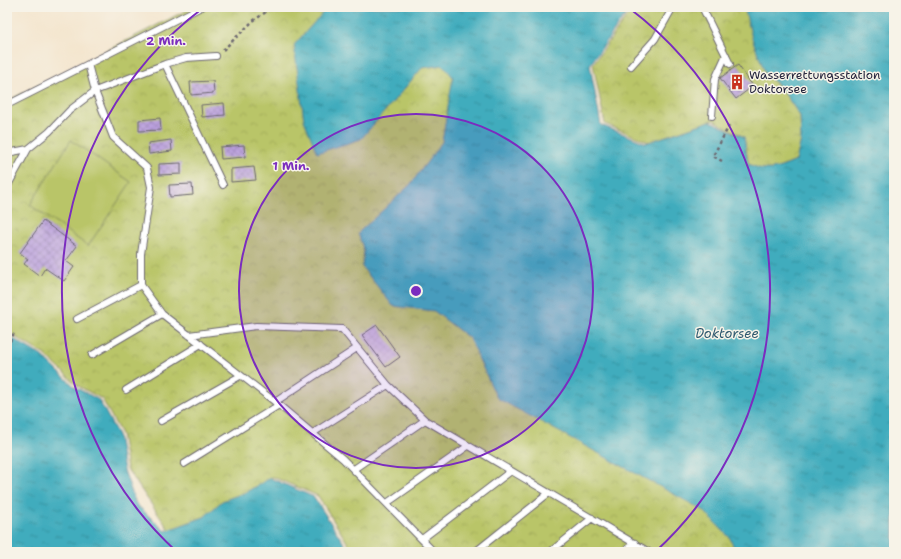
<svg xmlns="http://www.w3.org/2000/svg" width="901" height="559" font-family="'Shantell Sans',sans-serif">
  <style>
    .park { fill: url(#park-crowns); stroke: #6e7451 }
    .garden { fill: #b9c567; stroke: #6e7451 }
    .water { fill: url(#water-ripples); stroke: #30677c }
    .building { fill: url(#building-cross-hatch) }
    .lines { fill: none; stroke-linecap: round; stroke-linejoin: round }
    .lane-casing { stroke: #6c676f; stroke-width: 8 }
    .path { stroke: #6c676f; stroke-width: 2.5; stroke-dasharray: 3 3; stroke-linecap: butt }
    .lane { stroke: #fff; stroke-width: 6 }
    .ring { fill: none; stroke: #7b2cbf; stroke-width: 2 }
    .labels { text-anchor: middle; stroke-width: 3; stroke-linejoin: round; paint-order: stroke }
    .poi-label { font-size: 12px; fill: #22223b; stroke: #f7f3e8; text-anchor: start }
    .water-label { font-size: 13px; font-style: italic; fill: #2e596f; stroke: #f7f3e8 }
    .centre { fill: #7b2cbf; stroke: #f7f3e8; stroke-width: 2 }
    .ring-label { font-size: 12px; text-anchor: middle; font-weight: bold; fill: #7b2cbf; stroke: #f7f3e8; stroke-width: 3; stroke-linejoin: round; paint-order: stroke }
  </style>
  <defs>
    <pattern id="park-crowns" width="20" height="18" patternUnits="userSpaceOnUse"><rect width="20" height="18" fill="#b9c567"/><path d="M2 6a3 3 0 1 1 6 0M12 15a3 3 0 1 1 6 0" fill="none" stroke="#9fa95a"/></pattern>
    <pattern id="water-ripples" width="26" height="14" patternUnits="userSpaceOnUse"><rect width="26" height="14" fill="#3facbd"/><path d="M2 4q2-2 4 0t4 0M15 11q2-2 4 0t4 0" fill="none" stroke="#348c9b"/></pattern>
    <pattern id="building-cross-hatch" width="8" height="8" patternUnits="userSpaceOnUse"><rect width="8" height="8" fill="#b99fdd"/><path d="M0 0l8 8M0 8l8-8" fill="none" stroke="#9681b4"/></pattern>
  </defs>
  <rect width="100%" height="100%" fill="#f7f3e8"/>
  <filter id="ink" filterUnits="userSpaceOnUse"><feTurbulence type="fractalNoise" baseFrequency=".025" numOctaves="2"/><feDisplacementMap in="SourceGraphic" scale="8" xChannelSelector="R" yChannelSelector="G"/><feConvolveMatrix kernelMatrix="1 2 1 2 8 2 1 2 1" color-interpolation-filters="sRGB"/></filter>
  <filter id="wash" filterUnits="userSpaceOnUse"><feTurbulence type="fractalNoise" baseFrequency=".012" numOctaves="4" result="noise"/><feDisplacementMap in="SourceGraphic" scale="16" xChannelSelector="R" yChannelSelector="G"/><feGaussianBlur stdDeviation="0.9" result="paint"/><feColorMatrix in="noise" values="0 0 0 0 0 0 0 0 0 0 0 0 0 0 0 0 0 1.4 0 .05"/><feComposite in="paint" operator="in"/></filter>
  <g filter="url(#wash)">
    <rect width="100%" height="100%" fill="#f4e6cf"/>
    <path class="park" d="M193,7H330L421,62L444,58L460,74L437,311L706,509L733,537L739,552H365L350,547L318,496L273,477L207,516L169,530L127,469L121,434L102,399L78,386L45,355L7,332V101Z
      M632,7H747L766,75L779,85L800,116L801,140L796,161C778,169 765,174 748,163L744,137L713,120L649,142L605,124L593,64L629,13Z"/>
    <path class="garden" d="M71,140L131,182L88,246L30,205Z"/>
    <path class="water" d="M328,7H629L626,14L590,65L601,125L646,143L710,121L744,137L748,163C765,174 778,169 796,161L801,140L800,116L779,85L766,75L752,38L744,7H894V552H736L730,538L703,510L497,398L469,338L434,311L393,306L362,267L364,251L358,233L410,185L442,142L453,77L443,65L422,68L361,139L317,153L304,120L294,45Z
      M7,335L42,356L75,387L99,400L118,435L124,470L136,504L165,531L204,517L222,501L246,492L270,478L314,497L347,548L359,552H7Z"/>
    <g id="blocks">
      <path class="building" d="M738,65L753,86L736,99L720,78Z
        M213,81L214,93L191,95L190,82Z
        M224,103L225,115L202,117L201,105Z
        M160,118L161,130L139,131V120Z
        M171,140L172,151L149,154L148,143Z
        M244,145L245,157L221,159L220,147Z
        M181,163V174L159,175V164Z
        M254,167L256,180L231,182V169Z
        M192,184L193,195L170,197L169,185Z
        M43,221L77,246L66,261L74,267L64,281L45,268L40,276L24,264L28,259L20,253Z
        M377,325L400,357L386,367L362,335Z"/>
    </g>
  </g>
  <g filter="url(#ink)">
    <use href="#blocks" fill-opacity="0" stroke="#6c676f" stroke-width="1"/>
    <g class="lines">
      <defs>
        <path id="lane" d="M702,7L730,64
          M88,64L95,91L113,137L147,168L151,187L141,254V285L162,314L279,405L343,459L434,552
          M165,64L223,185
          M631,66L655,39L673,7
          M7,105L201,7
          M712,116L715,79L726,55
          M7,153L28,149L49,132L70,110L95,91L165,64L186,58L216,56
          M7,187L28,149
          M77,319L141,285
          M189,335L256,326L342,329L388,385L425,420L649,552
          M92,355L162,314
          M126,390L201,344
          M275,402L357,348
          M161,421L240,376
          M313,433L388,385
          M184,464L279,405
          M354,469L425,420
          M387,503L468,446
          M422,539L511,471
          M475,552L549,493
          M550,552L592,518
          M624,552L635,543"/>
      </defs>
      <use href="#lane" class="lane-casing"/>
      <path class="path" d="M223,50L253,21L273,7
        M722,161L713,156L730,124
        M7,347L14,333"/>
      <use href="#lane" class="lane"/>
    </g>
  </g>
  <circle cx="416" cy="291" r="177" fill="#7b2cbf" fill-opacity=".12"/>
  <g class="ring">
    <circle cx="416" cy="291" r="177"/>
    <path d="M177 552A354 354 0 0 1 203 8M629 8A354 354 0 0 1 655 552"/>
  </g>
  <defs>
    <symbol id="building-bare" viewBox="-9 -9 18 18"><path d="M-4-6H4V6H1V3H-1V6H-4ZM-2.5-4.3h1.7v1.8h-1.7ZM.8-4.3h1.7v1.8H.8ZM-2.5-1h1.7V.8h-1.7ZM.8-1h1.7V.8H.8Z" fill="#c8321e" stroke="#f7f3e8" stroke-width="2.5" paint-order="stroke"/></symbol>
  </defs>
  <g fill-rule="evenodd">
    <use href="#building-bare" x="726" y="71" width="22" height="22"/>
  </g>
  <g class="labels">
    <g class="poi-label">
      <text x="749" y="79">Wasserrettungsstation<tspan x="749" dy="14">Doktorsee</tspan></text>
    </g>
    <g class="water-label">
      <text x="727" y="338">Doktorsee</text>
    </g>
  </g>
  <circle cx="416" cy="291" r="6" class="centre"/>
  <g class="ring-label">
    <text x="166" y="45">2 Min.</text>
    <text x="291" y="170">1 Min.</text>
  </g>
  <rect width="901" height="559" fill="none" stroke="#f7f3e8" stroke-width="24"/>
</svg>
